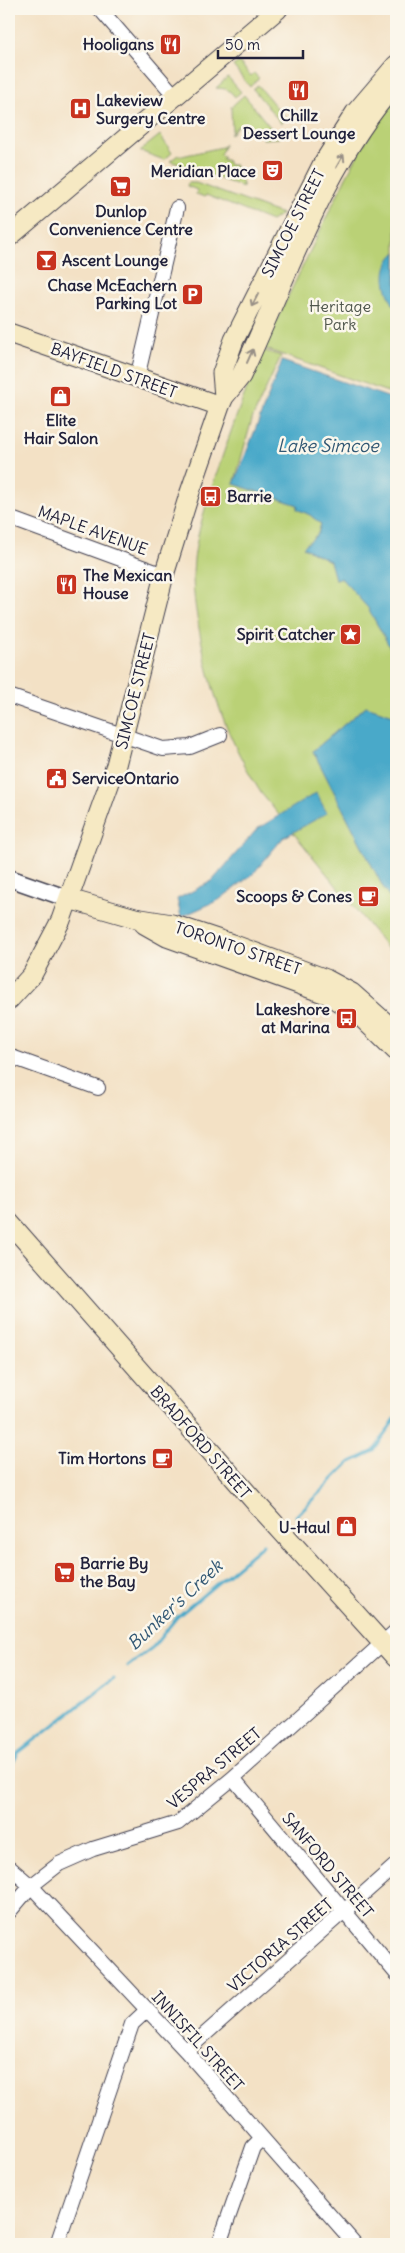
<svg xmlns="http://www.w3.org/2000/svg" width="405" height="2253" font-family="Delius,sans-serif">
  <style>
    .green { fill: #bad176; stroke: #6e7a58 }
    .water { fill: #4aa9c9; stroke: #366682 }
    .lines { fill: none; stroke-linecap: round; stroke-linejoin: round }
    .stream { stroke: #4aa9c9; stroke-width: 3 }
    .minor-casing { stroke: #413f50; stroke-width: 16 }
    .tertiary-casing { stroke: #413f50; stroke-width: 19 }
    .secondary-casing { stroke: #413f50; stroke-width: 21 }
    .minor { stroke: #fff; stroke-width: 14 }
    .tertiary { stroke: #fff; stroke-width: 16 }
    .secondary { stroke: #f6e9c3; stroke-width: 19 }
    .oneway { stroke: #978f86 }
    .labels { text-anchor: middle; stroke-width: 5; stroke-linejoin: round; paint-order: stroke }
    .poi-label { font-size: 16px; font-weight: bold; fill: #22223b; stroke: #fbf7ec; text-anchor: end }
    .street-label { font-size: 16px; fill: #22223b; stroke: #fbf7ec }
    .park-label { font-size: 16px; fill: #50574d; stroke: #fbf7ec }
    .water-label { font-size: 18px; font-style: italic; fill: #325874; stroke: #fbf7ec }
  </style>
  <rect width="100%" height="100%" fill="#fbf7ec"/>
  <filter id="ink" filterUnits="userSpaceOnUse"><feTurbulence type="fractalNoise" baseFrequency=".02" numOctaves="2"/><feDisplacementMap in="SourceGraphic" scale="10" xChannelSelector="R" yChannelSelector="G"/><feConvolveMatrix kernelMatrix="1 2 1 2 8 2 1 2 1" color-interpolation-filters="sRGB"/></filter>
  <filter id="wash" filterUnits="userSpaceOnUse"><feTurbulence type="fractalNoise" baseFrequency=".0096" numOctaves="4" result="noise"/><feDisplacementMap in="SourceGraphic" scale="20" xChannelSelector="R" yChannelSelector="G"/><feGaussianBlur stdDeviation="1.12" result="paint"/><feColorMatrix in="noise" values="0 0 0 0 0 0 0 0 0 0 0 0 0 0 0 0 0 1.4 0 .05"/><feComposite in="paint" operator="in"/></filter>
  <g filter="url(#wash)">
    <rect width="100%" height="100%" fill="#f3e1c5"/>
    <path class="green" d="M239,62L251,76L254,73L259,78L250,87L233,66Z
      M228,77L241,92L235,97C228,88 226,89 216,88Z
      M258,85L286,119L281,123L253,89Z
      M244,95L279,138L263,139V135H254L253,131L246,133L238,125L230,135L232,131L231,107Z
      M396,99V395L263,348L347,175L365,142Z
      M160,135L172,153L164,160L140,151Z
      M225,144L220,155L223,156V160H227L229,165H235L236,173L240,172L243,187L170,161L178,155L182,156L222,147Z
      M188,183H196L282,214L271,221L206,195L205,197L196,194L197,190L187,186Z
      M262,350L281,356L252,419L234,484L298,505L297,509L310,515L321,524L318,534L303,547L330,561L335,579L341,578L368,608L396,658V716L366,706L313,751L383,887L396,907V959L261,793C229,741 213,699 201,639C196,613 191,586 194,560C197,531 207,502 216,475C230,433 245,391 262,350Z"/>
    <path class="water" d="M396,252V309C385,292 378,268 396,252Z
      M282,361L396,400V658L368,608L341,578L335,579L330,561L303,547L318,534L321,524L310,515L297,509L298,505L234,484Z
      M366,706L396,716V907L383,887L313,751Z
      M316,793L327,813L283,838L253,874L219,900L181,917L177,899L212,881L257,829Z"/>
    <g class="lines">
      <path class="stream" d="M296,1516L349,1463L374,1451L396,1417
        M128,1666L153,1647L177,1617L263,1545
        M9,1771L18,1753L114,1678"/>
    </g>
  </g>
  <g filter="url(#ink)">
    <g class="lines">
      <defs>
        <path id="minor" d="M100,9L175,96
          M137,378L177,208
          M9,518L164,575
          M9,696L163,749L190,747L220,735
          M9,1056L98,1088
          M233,1778L396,1973
          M9,1867L31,1886L186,2051L355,2244
          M9,1912L31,1886L59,1864L93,1849L178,1823L233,1778L396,1631
          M186,2051L396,1865
          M57,2244L132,2024L147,2010
          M219,2244L253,2147L262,2138"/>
        <path id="tertiary" d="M9,878L69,899"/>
        <path id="secondary" d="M9,237L278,9
          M9,333L220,406
          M224,397L222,373L234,340L322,165L355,113L396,65
          M69,899L135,918L172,924L232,944L326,979L352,993L396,1032
          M144,924L167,937L329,995L363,1019L396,1051
          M9,1000L32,975L61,920L116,765L164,575L189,495L220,406L224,397L241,376C288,276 322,168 396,83
          M9,1222L255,1502L396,1658"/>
      </defs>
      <use href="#minor" class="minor-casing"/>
      <use href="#tertiary" class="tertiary-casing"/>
      <use href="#secondary" class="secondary-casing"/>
      <use href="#minor" class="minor"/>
      <use href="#tertiary" class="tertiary"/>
      <use href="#secondary" class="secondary"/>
    </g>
    <defs><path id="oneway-shaft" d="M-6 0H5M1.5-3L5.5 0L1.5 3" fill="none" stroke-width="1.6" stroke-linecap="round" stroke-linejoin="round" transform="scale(1.25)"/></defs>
    <g class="oneway">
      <use href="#oneway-shaft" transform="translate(340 161) rotate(-60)"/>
      <use href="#oneway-shaft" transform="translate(255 300) rotate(117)"/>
      <use href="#oneway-shaft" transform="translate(250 356) rotate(-66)"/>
    </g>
  </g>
  <defs>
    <symbol id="restaurant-square" viewBox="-11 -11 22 22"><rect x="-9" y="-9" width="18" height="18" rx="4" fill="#c8321e" stroke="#fbf7ec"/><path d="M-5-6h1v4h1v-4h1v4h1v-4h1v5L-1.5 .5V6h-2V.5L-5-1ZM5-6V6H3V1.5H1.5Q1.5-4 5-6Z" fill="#fff"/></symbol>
    <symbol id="hospital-square" viewBox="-11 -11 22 22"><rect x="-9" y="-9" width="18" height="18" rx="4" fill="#c8321e" stroke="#fbf7ec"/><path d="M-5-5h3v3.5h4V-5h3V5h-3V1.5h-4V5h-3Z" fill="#fff"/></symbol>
    <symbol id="theatre-square" viewBox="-11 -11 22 22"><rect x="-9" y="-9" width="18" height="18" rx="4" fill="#c8321e" stroke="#fbf7ec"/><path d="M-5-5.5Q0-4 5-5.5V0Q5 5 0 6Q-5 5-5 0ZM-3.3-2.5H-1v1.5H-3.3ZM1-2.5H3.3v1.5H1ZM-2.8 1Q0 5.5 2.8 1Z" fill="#fff"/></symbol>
    <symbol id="supermarket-square" viewBox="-11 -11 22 22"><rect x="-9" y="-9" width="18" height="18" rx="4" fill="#c8321e" stroke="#fbf7ec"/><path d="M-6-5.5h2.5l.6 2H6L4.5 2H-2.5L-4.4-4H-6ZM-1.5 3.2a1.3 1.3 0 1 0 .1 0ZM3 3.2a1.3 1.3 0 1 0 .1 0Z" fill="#fff"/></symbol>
    <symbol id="bar-square" viewBox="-11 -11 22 22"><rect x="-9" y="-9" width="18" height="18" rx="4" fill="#c8321e" stroke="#fbf7ec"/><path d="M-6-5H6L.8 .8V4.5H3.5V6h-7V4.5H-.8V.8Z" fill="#fff"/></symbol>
    <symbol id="parking-square" viewBox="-11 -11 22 22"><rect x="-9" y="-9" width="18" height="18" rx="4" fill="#c8321e" stroke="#fbf7ec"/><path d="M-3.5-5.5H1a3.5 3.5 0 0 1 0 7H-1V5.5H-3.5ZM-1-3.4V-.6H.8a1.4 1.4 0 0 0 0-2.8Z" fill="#fff"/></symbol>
    <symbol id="shop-square" viewBox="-11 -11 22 22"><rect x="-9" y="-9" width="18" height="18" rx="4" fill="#c8321e" stroke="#fbf7ec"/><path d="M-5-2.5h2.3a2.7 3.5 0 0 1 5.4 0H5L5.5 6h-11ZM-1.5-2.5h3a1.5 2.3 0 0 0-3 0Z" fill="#fff"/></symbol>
    <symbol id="bus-square" viewBox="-11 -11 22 22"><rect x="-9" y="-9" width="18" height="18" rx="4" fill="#c8321e" stroke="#fbf7ec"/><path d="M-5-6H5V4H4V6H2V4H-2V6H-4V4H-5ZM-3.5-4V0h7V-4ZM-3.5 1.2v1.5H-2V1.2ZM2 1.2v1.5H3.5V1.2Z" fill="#fff"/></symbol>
    <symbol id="sight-square" viewBox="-11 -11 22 22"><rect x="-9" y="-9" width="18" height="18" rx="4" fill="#c8321e" stroke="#fbf7ec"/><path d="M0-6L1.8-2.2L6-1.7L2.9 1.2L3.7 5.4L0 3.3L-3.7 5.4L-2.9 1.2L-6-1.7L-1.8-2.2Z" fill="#fff"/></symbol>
    <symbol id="civic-square" viewBox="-11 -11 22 22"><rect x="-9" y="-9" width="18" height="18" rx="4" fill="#c8321e" stroke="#fbf7ec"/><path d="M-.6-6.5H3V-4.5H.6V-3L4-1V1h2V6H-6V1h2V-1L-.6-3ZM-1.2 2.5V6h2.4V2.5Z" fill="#fff"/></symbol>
    <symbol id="cafe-square" viewBox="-11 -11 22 22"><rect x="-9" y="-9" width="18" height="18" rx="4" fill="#c8321e" stroke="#fbf7ec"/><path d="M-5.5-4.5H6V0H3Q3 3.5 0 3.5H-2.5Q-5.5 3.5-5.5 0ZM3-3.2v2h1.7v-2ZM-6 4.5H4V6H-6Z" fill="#fff"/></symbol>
  </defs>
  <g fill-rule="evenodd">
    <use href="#restaurant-square" x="158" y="32" width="25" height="25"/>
    <use href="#restaurant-square" x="286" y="78" width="25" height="25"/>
    <use href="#hospital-square" x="68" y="96" width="25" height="25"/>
    <use href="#theatre-square" x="260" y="158" width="25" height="25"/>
    <use href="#supermarket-square" x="108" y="174" width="25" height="25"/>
    <use href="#bar-square" x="34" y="248" width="25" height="25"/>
    <use href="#parking-square" x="180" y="282" width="25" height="25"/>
    <use href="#shop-square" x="48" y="384" width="25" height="25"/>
    <use href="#bus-square" x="198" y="484" width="25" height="25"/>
    <use href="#restaurant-square" x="54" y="572" width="25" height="25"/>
    <use href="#sight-square" x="338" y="622" width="25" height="25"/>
    <use href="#civic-square" x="44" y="766" width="25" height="25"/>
    <use href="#cafe-square" x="356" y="884" width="25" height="25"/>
    <use href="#bus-square" x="334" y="1006" width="25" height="25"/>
    <use href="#cafe-square" x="150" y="1446" width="25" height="25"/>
    <use href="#shop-square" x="334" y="1514" width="25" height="25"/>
    <use href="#supermarket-square" x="52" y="1560" width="25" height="25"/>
  </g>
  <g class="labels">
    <g class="poi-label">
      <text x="154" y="50">Hooligans</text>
      <text x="96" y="106" text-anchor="start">Lakeview<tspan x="96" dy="18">Surgery Centre</tspan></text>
      <text x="299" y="121" text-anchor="middle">Chillz<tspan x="299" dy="18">Dessert Lounge</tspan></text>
      <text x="256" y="177">Meridian Place</text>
      <text x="121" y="217" text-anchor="middle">Dunlop<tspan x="121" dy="18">Convenience Centre</tspan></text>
      <text x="62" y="266" text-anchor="start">Ascent Lounge</text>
      <text x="177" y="291">Chase McEachern<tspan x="177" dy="18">Parking Lot</tspan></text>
      <text x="61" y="426" text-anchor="middle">Elite<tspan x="61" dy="18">Hair Salon</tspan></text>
      <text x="227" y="502" text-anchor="start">Barrie</text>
      <text x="83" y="581" text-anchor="start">The Mexican<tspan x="83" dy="18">House</tspan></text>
      <text x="335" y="640">Spirit Catcher</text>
      <text x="72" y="784" text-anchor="start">ServiceOntario</text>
      <text x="352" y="902">Scoops &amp; Cones</text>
      <text x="330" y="1015">Lakeshore<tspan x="330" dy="18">at Marina</tspan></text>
      <text x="146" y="1464">Tim Hortons</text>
      <text x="330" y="1533">U-Haul</text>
      <text x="80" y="1569" text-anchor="start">Barrie By<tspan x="80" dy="18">the Bay</tspan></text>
    </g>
    <g class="street-label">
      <text transform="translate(293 223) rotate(-63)" y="6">SIMCOE STREET</text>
      <text transform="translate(114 370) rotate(20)" y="6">BAYFIELD STREET</text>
      <text transform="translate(93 530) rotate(20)" y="6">MAPLE AVENUE</text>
      <text transform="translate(135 691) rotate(-76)" y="6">SIMCOE STREET</text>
      <text transform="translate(238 948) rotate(19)" y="6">TORONTO STREET</text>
      <text transform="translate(201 1442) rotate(49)" y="6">BRADFORD STREET</text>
      <text transform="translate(214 1768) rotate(-40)" y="6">VESPRA STREET</text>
      <text transform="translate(328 1865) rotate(50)" y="6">SANFORD STREET</text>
      <text transform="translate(280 1945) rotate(-41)" y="6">VICTORIA STREET</text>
      <text transform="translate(198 2041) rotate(48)" y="6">INNISFIL STREET</text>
    </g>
    <g class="park-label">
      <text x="340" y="312">Heritage<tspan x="340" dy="18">Park</tspan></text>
    </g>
    <g class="water-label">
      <text x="328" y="452">Lake Simcoe</text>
      <text transform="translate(175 1605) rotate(-43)" y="6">Bunker's Creek</text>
    </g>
  </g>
  <rect width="405" height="2253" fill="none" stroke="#fbf7ec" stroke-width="30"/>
  <path d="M218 50v8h85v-8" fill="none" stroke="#22223b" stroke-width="2.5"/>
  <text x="225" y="50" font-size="15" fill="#22223b" stroke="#fbf7ec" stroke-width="4" paint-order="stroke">50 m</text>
</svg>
